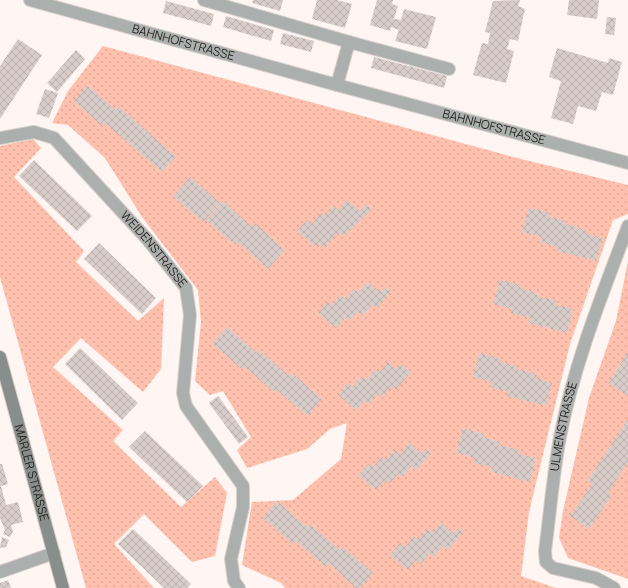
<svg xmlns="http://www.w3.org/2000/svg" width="628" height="588" font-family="Manrope,sans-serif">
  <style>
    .grass { fill: url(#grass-dots) }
    .building { fill: url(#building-cross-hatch) }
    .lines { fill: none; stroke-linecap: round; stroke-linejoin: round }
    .minor-casing { stroke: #d9d0cd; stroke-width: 14 }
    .tertiary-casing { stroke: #d9d0cd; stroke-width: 14 }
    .secondary-casing { stroke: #d9d0cd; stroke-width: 14 }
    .minor { stroke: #abb0ae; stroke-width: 12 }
    .tertiary { stroke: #abb0ae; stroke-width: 12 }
    .secondary { stroke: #878e8b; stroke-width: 12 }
    .labels { text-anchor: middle; stroke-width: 3.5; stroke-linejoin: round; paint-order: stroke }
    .street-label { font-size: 12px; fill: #2a2524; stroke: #fff }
  </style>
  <defs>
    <pattern id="grass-dots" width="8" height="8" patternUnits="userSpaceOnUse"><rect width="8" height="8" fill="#ffc0ad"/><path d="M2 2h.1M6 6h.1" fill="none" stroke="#dba595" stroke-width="1.8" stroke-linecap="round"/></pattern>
    <pattern id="building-cross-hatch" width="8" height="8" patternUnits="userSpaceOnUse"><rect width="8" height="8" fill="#d9cdca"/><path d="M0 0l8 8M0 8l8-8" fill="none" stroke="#bab0ad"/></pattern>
  </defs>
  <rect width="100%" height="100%" fill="#fff5f2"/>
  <path class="grass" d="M103,46L521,159L628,185V214L613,220L570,344L529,512L521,576L556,588H285L281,583L242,565L252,502L293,500L341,459L347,423L330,429L307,449L247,468L237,450L251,437L223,391L210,395L195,381L201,322L198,290L142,217L105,158L68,125L52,123L68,91Z
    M33,139L41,148L14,177L84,251L76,262L138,321L164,298L161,369L143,392L81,338L53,367L123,430L113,441L181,507L215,477L227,493L215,556L192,562L144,514L114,544L154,588H86L0,277V146Z
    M628,261V579L568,558L559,538L563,511L589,398L616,321Z"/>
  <path class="building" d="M253,0H283L280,11L252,3Z
    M317,0H337L352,4L345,28L312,19Z
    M377,0H393L392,4L398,6L394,19L401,20L404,9L436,17L427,49L395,41L399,30L391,27L390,31L370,25Z
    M520,0L518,6L525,9L518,41L510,39L507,49L514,51L506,83L473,75L482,43L488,44L490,33L485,32L493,1Z
    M569,0H599L597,19L567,15Z
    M166,1L214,14L211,26L163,13Z
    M226,16L274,30L271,41L223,27Z
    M607,17L616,18L614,35L605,34Z
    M283,33L314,41L311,52L280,44Z
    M18,39L42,55L0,119V66Z
    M557,48L608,63L609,58L622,62L613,95L602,92L596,111L578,106L573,124L551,118L561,81L549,77Z
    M76,50L85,59L57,92L47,83Z
    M374,57L447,76L444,88L371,68Z
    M87,85L116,110L119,107L125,112L176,157L162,172L105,123L102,126L74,101Z
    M45,89L58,93L49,118L36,114Z
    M34,160L92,216L77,231L19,176Z
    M190,177L220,203L203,222L173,196Z
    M347,200L360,211L365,204L372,209L344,236L338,232L324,248L319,243L316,247L297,231L307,220L312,224L321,212L325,216L334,206L338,210Z
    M223,201L252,227L255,223L285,250L268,269L238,242L235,245L206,220Z
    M529,208L550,213L549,217L566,221V224L586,230L585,233L602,238L596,261L557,251L558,247L540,242L541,237L522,232Z
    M99,243L156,298L142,314L84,259Z
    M500,280L521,285L520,288L537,293V296L557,301L556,305L573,309L567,333L528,323L529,318L511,313L512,309L493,304Z
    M367,282L381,292L386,287L391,291L377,308L373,305L363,315L358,312L349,321L345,318L336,328L318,313L327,302L332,305L341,295L346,299L354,288L358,293Z
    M227,327L257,353L259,350L289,376L292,373L322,399L308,416L277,390L275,393L245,367L242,369L212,344Z
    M80,348L138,403L122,420L65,364Z
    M628,352V396L608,383Z
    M479,353L501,359L500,362L517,366L516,369L537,374L536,378L552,383L546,406L507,396L509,392L490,387L491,382L473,377Z
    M388,362L396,369L401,364L411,372L396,390L392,386L382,397L378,393L369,404L365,401L356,410L338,395L348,383L353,387L361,376L366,380L375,369L379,373Z
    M218,396L248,437L239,444L209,403Z
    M628,419V462L608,493L612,495L589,529L570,516L592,484L587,481Z
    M463,428L484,434L483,437L500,442L499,445L520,450L519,454L536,458L530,482L491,472L492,467L474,463L475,458L456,453Z
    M145,431L203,486L187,502L129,447Z
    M409,443L422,454L426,449L431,453L416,471L412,466L403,477L398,474L389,484L385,480L376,490L358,475L368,464L373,467L382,457L386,460L395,450L400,454Z
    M0,464H2L8,484L1,486L6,505L18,502L23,522L11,525L13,531L10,537L3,534L5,530L0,518Z
    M277,501L307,527L310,524L340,550L343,547L373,573L360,588H356L328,563L326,567L296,541L293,544L263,518Z
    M441,523L454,534L458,528L463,532L448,550L443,546L434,557L430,553L421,564L416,560L408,570L390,555L400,543L405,547L414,536L418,540L427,529L432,533Z
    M133,529L187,580L191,584L187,588H164L118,544Z
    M2,537L9,540L6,547L0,548Z
    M8,580L11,588H0V583Z"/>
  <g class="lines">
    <defs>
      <g id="minor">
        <path d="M204,0L349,42"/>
        <path d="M337,85L349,42L449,69"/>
        <path id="s1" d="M0,138L34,132L54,138L147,239L186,288L190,315L183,393L186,406L243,486V507L231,559L234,581L239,588"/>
        <path d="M0,572L54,553"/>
        <path id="s2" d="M614,588L596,578L553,568L546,562L545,551C550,513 553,475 560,437C574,364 602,295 628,226"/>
      </g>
      <g id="tertiary">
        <path id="s3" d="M30,0L337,85L628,163"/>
      </g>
      <g id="secondary">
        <path id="s4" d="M0,357L63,588"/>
      </g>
    </defs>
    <use href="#minor" class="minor-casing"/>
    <use href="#tertiary" class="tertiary-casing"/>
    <use href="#secondary" class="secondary-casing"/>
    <use href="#minor" class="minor"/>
    <use href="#tertiary" class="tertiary"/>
    <use href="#secondary" class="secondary"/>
  </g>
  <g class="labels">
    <g class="street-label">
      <text dy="4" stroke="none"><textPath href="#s3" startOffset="159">BAHNHOFSTRASSE</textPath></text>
      <text dy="4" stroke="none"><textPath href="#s3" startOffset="481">BAHNHOFSTRASSE</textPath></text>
      <text dy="4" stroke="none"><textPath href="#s1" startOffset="205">WEIDENSTRASSE</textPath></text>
      <text dy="4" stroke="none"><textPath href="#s2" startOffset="211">ULMENSTRASSE</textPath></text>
      <text dy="4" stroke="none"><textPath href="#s4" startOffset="120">MARLER STRASSE</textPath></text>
    </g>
  </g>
</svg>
